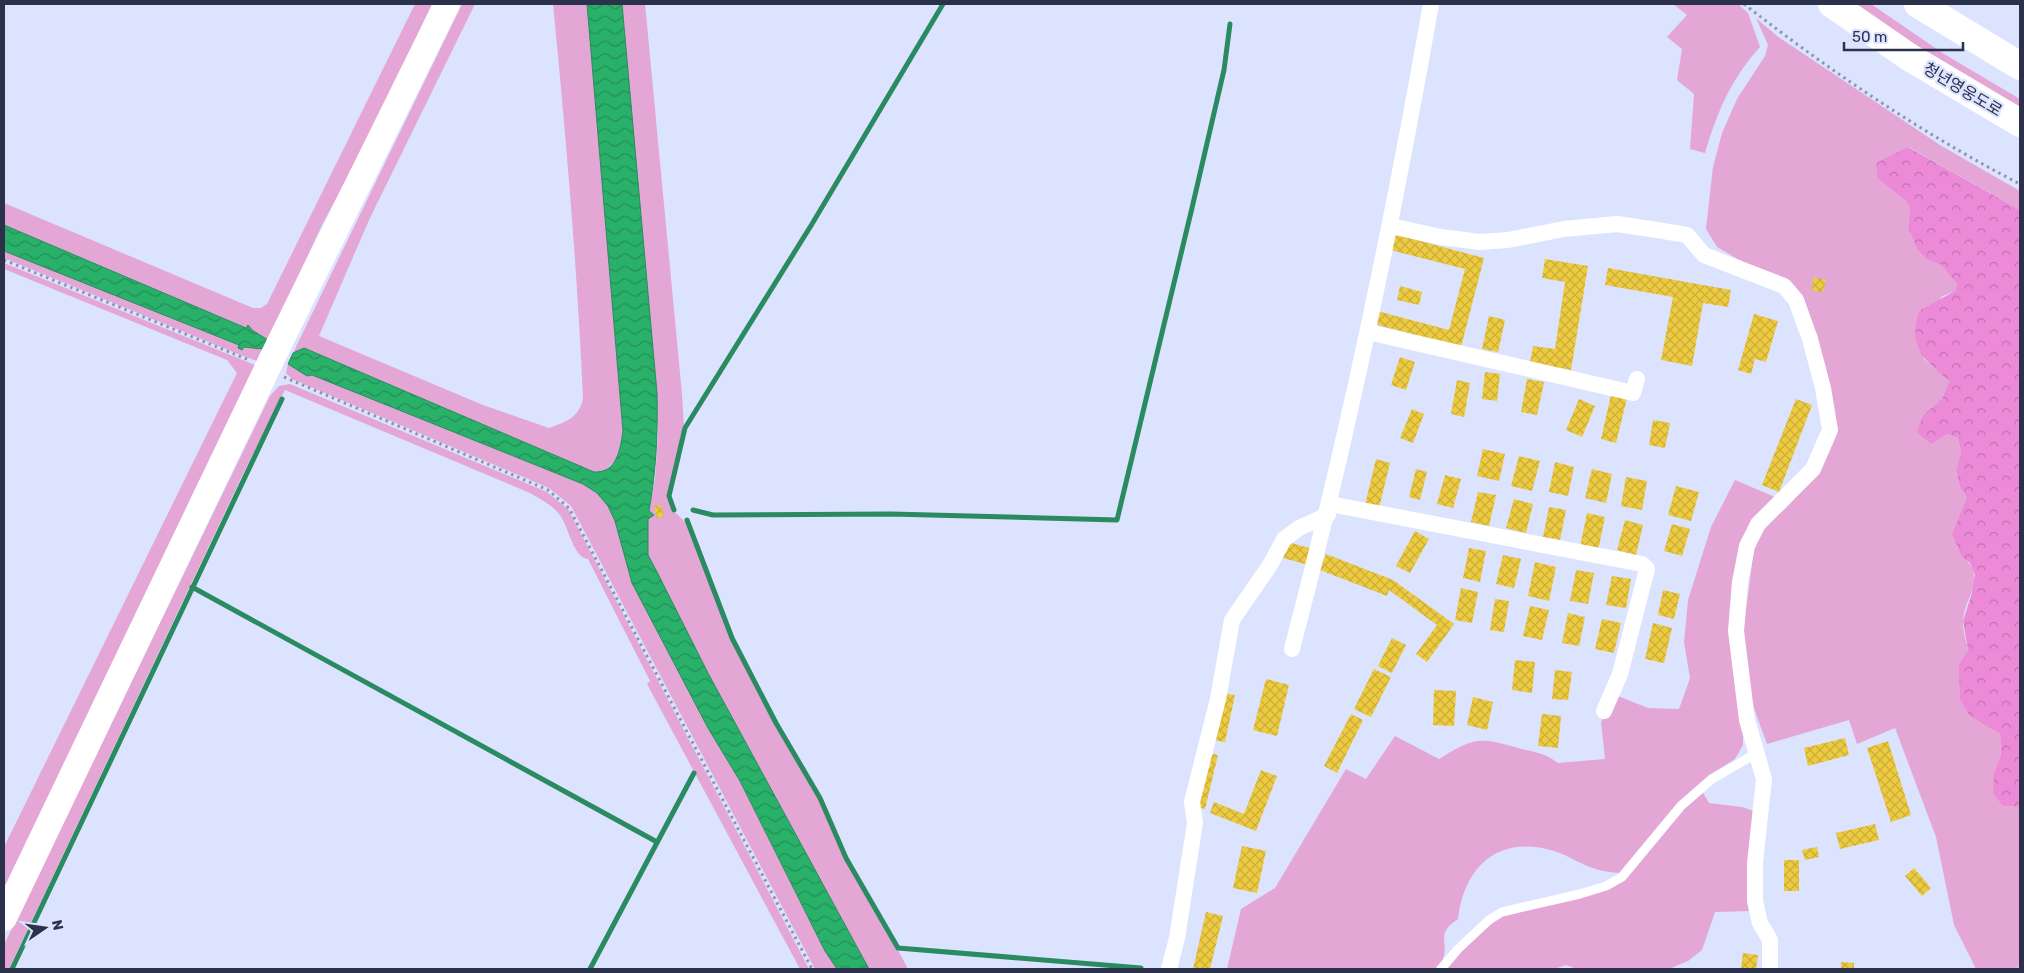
<svg xmlns="http://www.w3.org/2000/svg" width="2024" height="973" font-family="Rubik,'Noto Sans KR',sans-serif">
  <style>
    .grass { fill: #e3a6d5 }
    .forest { fill: url(#forest-crowns) }
    .water { fill: url(#water-waves); stroke: #2a8a60 }
    .lines { fill: none; stroke-linecap: round; stroke-linejoin: round }
    .stream { stroke: #2a8a60; stroke-width: 5 }
    .building { fill: url(#building-cross-hatch) }
    .path { stroke: #8e94b0; stroke-width: 3; stroke-dasharray: 2.5 4; stroke-linecap: butt }
    .lane { stroke: #fff; stroke-width: 9 }
    .street { stroke: #fff; stroke-width: 16 }
    .primary { stroke: #fff; stroke-width: 26 }
    .highway { stroke: #fff; stroke-width: 28 }
    .labels { text-anchor: middle; stroke-width: 4.5; stroke-linejoin: round; paint-order: stroke }
    .street-label { font-size: 16px; fill: #2b304b; stroke: #dce3ff }
  </style>
  <defs>
    <pattern id="forest-crowns" width="20" height="18" patternUnits="userSpaceOnUse" patternTransform="scale(1.25)"><rect width="20" height="18" fill="#ec8ad8"/><path d="M2 6a3 3 0 1 1 6 0M12 15a3 3 0 1 1 6 0" fill="none" stroke="#bf71b1"/></pattern>
    <pattern id="water-waves" width="16" height="10" patternUnits="userSpaceOnUse" patternTransform="scale(1.25)"><rect width="16" height="10" fill="#29b069"/><path d="M0 5q4-4 8 0t8 0" fill="none" stroke="#239058"/></pattern>
    <pattern id="building-cross-hatch" width="8" height="8" patternUnits="userSpaceOnUse" patternTransform="scale(1.25)"><rect width="8" height="8" fill="#edca40"/><path d="M0 0l8 8M0 8l8-8" fill="none" stroke="#cbae3a"/></pattern>
  </defs>
  <rect width="100%" height="100%" fill="#dce3ff"/>
  <path class="grass" d="M415,4H432L373,129L322,225L268,340L252,330L248,325L247,328L4,225V203L253,308H261L267,304Z
    M462,4H475L369,220L319,336L483,405L549,428C566,422 580,417 583,398C577,266 566,135 553,4H587L623,431L617,459L603,472H594L304,348L293,353Z
    M622,4H645L682,394L684,427L668,496L671,508L685,522L731,638L775,723L820,799L845,859L890,935L908,969H869L709,675L648,555V518L655,479L658,436L657,393Z
    M1673,4H1738L1748,13L1760,47C1731,79 1717,112 1705,153L1690,149L1694,94L1677,80L1682,49L1667,37L1687,15Z
    M1856,4H1871L1944,54L2020,99V109L1907,40Z
    M1756,18L1777,36L1940,145L2020,191V210L1909,147L1878,179L1906,201L1910,208L1908,227L1928,260L1941,265L1957,284L1955,291L1941,297L1924,359L1949,381L1942,399L1923,415L1947,434L1958,438L1961,453L1956,470L1960,487L1967,498L1962,557C1989,576 1963,599 1963,622C1963,631 1966,641 1968,650L1959,664L1987,725L2000,734L2001,755L1994,772L2003,806L2020,807V967L2013,969H1976L1954,925L1936,837L1895,728L1857,744L1849,720L1767,744L1748,692L1743,633L1754,549L1762,528L1786,508L1807,484L1830,449L1798,294L1717,247L1706,229L1713,167L1722,133L1737,99L1765,56L1768,45Z
    M4,251L239,345L242,349L244,347L262,349L257,361L233,352L4,258Z
    M4,263L255,365L4,889V847L237,373L227,360L4,269Z
    M288,364L307,376L312,375L583,484L597,493L608,505L615,521L632,583L708,728L740,781L825,951L837,969H815L571,506L549,488L292,379L286,373Z
    M290,384L547,492L568,509L809,969H800L647,684L650,681L588,559C573,558 569,526 559,514C551,504 540,499 530,493L285,390L242,476L9,969H4V945L270,396L279,386Z
    M1735,480L1775,497L1744,535L1743,745L1735,759L1709,775L1678,802L1619,873C1612,872 1604,872 1596,869C1582,865 1569,856 1554,851C1499,834 1464,866 1458,919C1435,934 1449,940 1443,959C1442,962 1437,966 1435,969H1227L1241,909L1275,888L1346,769L1366,779L1395,736L1439,759C1476,736 1480,737 1522,749C1535,752 1547,754 1558,763L1605,759L1601,722L1618,696L1648,708L1679,709L1690,678L1684,642L1688,600L1711,527Z
    M1702,791L1709,803L1742,807L1757,812L1752,911L1715,912L1702,950L1688,961L1669,969H1577L1566,965L1554,969H1444L1460,950L1503,914L1606,888L1683,807Z"/>
  <path class="forest" d="M1908,147L2020,210V807L2003,806L1993,793L1994,772L2001,755L2000,734L1969,715L1960,699L1959,664L1968,650L1963,621L1971,596L1975,575L1970,563L1962,557L1952,534L1967,498L1960,487L1956,470L1961,453L1958,438L1947,434L1931,444L1917,432L1923,415L1942,399L1949,381C1923,358 1908,348 1919,311L1955,291L1957,284L1941,265L1928,260L1918,250L1908,227L1910,208L1906,201L1878,179L1876,163Z"/>
  <path class="water" d="M587,4H622L657,393C658,434 656,472 649,511L654,515L648,519V555L657,572L709,675L869,969H837L825,951L740,781L708,728L632,583L615,521L608,506L597,493L583,484L312,375L307,376L288,364L293,353L304,348L594,472C617,473 620,450 623,431Z
    M4,225L246,328L248,325L252,330L268,340L262,349L244,347L242,350L238,348L239,345L4,251Z"/>
  <g class="lines">
    <path class="stream" d="M674,510L669,496L685,428L812,224L943,4
      M693,510L713,515L891,514L1117,520L1192,208L1224,70L1230,24
      M687,520L732,638L776,723L820,798L846,858L898,948L1141,968
      M192,587L657,842
      M12,969L282,399
      M590,969L694,773"/>
  </g>
  <path class="building" d="M1394,234L1484,258L1461,347L1374,324L1377,311L1449,330L1465,269L1390,250Z
    M1545,259L1588,266L1571,370L1530,363L1533,346L1555,349L1565,282L1542,278Z
    M1608,268L1731,290L1728,307L1703,303L1692,366L1661,360L1673,297L1605,285Z
    M1814,277L1826,280L1823,292L1811,290Z
    M1400,286L1422,292L1419,305L1397,300Z
    M1754,314L1778,321L1766,362L1755,359L1751,374L1738,370Z
    M1489,316L1505,320L1498,352L1482,349Z
    M1400,357L1415,362L1406,390L1391,385Z
    M1485,372L1500,374L1497,401L1482,399Z
    M1527,379L1544,382L1537,415L1521,412Z
    M1457,380L1470,383L1464,417L1451,414Z
    M1611,395L1627,398L1616,443L1601,439Z
    M1579,399L1595,406L1582,437L1566,430Z
    M1796,399L1812,405L1779,492L1762,485Z
    M1412,409L1424,414L1413,443L1400,438Z
    M1653,420L1670,423L1665,448L1649,445Z
    M1483,449L1505,454L1499,481L1477,476Z
    M1519,456L1540,461L1532,491L1511,486Z
    M1376,459L1390,463L1379,508L1365,505Z
    M1555,462L1574,467L1568,496L1549,492Z
    M1416,469L1427,472L1420,500L1409,497Z
    M1592,469L1612,474L1606,503L1585,498Z
    M1445,475L1461,479L1453,508L1437,504Z
    M1626,477L1647,481L1642,510L1621,506Z
    M1676,486L1699,492L1691,521L1668,515Z
    M1478,492L1496,495L1489,526L1471,522Z
    M1514,499L1533,504L1526,533L1506,528Z
    M661,505L664,517L657,518L654,506Z
    M1549,507L1566,510L1560,540L1543,537Z
    M1587,513L1605,517L1598,551L1580,547Z
    M1625,520L1643,525L1636,555L1617,550Z
    M1672,524L1690,529L1682,556L1664,551Z
    M1415,531L1429,539L1410,573L1396,566Z
    M1284,541L1313,549L1308,565L1280,557Z
    M1469,548L1486,551L1480,582L1463,578Z
    M1326,554L1393,580L1454,624L1427,662L1416,654L1437,625L1389,590L1387,596L1320,570Z
    M1503,555L1521,559L1514,588L1496,584Z
    M1535,562L1556,567L1549,601L1528,596Z
    M1576,570L1594,573L1588,604L1570,601Z
    M1612,576L1631,579L1626,608L1606,605Z
    M1461,588L1478,592L1472,623L1455,620Z
    M1663,590L1680,594L1674,619L1658,615Z
    M1495,599L1509,601L1504,632L1490,630Z
    M1530,606L1549,610L1542,640L1523,636Z
    M1568,613L1585,617L1579,646L1562,643Z
    M1602,619L1621,623L1614,653L1595,649Z
    M1653,623L1672,628L1664,663L1645,659Z
    M1392,638L1406,645L1392,673L1378,666Z
    M1515,660L1535,662L1532,693L1512,690Z
    M1374,669L1391,677L1371,717L1354,709Z
    M1555,670L1572,672L1568,700L1552,699Z
    M1266,679L1289,685L1277,736L1253,730Z
    M1434,690L1456,691L1454,726L1433,725Z
    M1223,693L1235,695L1225,742L1213,740Z
    M1473,697L1493,702L1487,730L1467,725Z
    M1351,714L1363,720L1337,773L1324,766Z
    M1542,714L1561,716L1558,748L1538,746Z
    M1845,738L1849,755L1808,766L1804,748Z
    M1888,741L1911,815L1891,822L1867,748Z
    M1208,753L1218,755L1205,809L1195,807Z
    M1261,770L1277,776L1256,831L1210,813L1214,802L1244,814Z
    M1875,824L1879,840L1840,849L1836,833Z
    M1242,846L1266,851L1257,893L1233,888Z
    M1817,847L1819,857L1805,860L1802,850Z
    M1784,860H1799V891H1784Z
    M1914,868L1931,888L1922,896L1905,876Z
    M1206,912L1223,916L1210,969H1193Z
    M1743,953L1758,955L1756,969H1741Z
    M1841,962L1854,963V969H1841Z"/>
  <g class="lines">
    <path class="path" d="M1744,4C1830,71 1923,134 2020,184
      M4,260L249,360
      M284,377L548,490L569,508L812,969"/>
    <path class="lane" d="M1441,969L1458,949L1489,920L1502,912L1580,894L1606,886L1622,877L1681,806L1712,779L1757,753"/>
    <path class="street" d="M1391,226L1441,237L1480,242L1508,240L1564,229L1617,224L1657,230L1687,235L1704,255L1784,286L1796,300L1810,339L1823,388L1830,430L1813,469L1758,524L1747,546L1740,582L1736,631L1747,720L1764,779L1755,863V901L1760,923L1770,940V969
      M1368,332L1633,393L1637,379
      M1330,504L1642,564L1647,569L1620,674L1604,711
      M1292,649C1348,436 1393,221 1431,4
      M1169,969L1177,938L1195,823L1192,802L1218,699L1232,620L1270,565L1284,539L1299,528L1328,515"/>
    <path class="primary" d="M4,918L279,344L447,4"/>
    <path class="highway" d="M1832,4L1909,57L2020,123
      M1918,4L2020,66"/>
  </g>
  <g class="labels">
    <g class="street-label">
      <text transform="translate(1963 89) rotate(31)" y="6">청년영웅도로</text>
    </g>
  </g>
  <rect width="2024" height="973" fill="none" stroke="#2b304b" stroke-width="10"/>
  <g transform="translate(45 928) rotate(77)" stroke="#dce3ff" stroke-width="4" paint-order="stroke">
  <path d="M0-4L9 19L0 12L-9 19Z" fill="#2b304b"/>
  <text y="-8" font-size="14" font-weight="bold" text-anchor="middle" fill="#2b304b">N</text>
  </g>
  <path d="M1844 42v8h119v-8" fill="none" stroke="#2b304b" stroke-width="2.5"/>
  <text x="1852" y="42" font-size="15" fill="#2b304b" stroke="#dce3ff" stroke-width="4" paint-order="stroke">50 m</text>
</svg>
